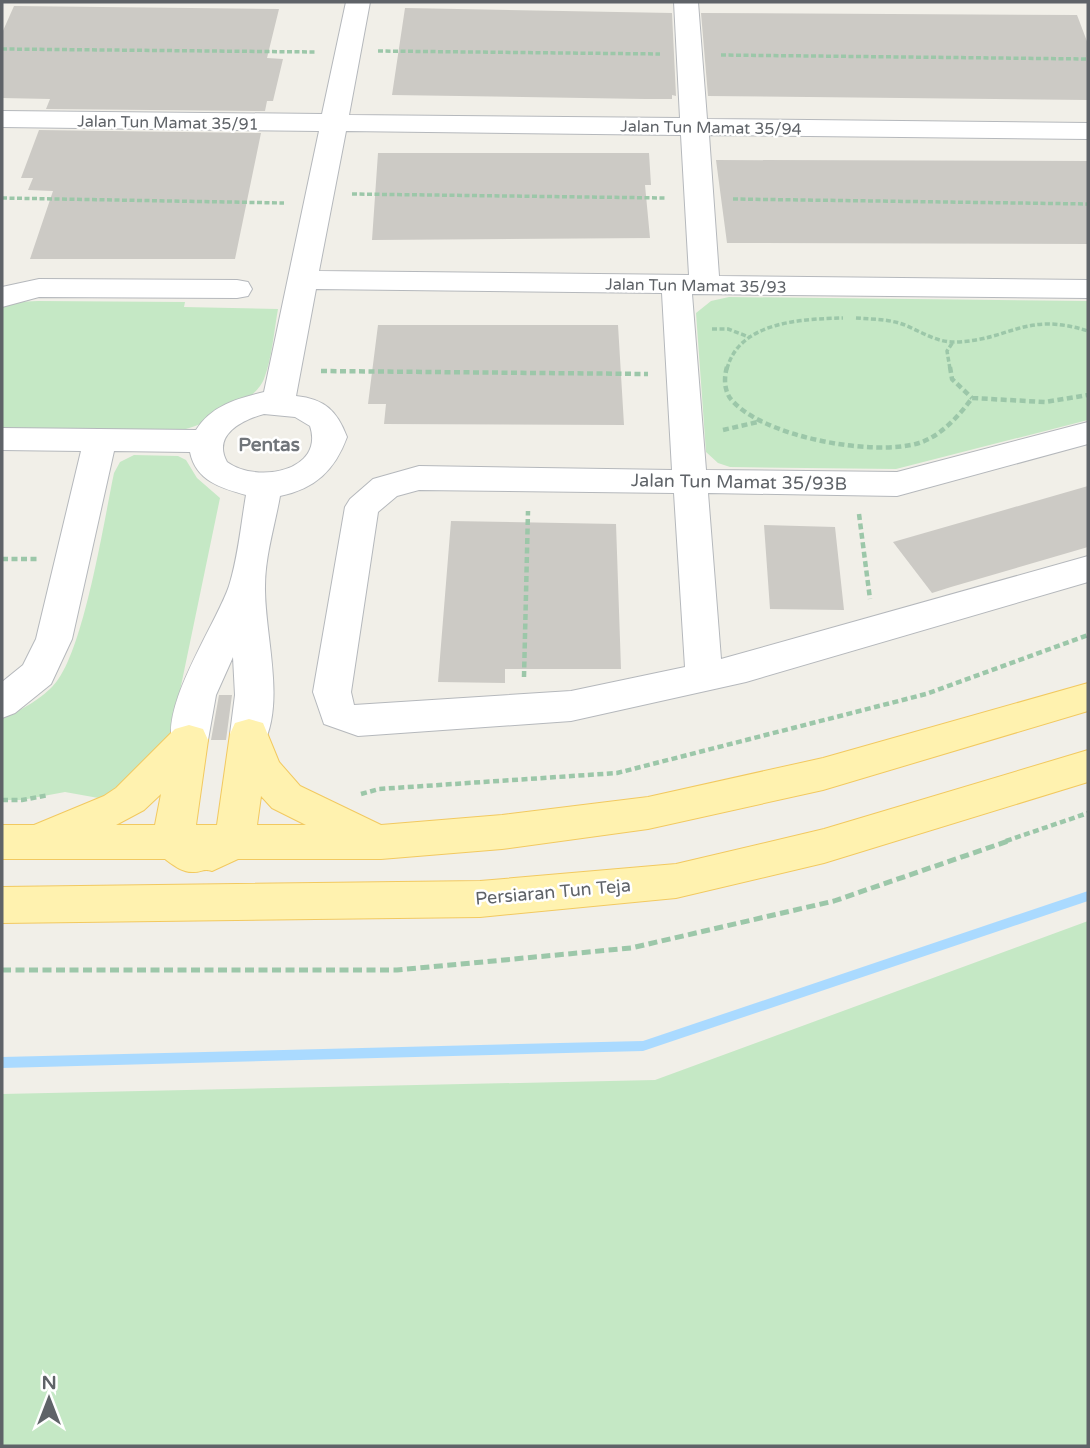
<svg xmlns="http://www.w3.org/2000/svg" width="1090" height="1448" font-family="'Varela Round',sans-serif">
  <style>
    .green { fill: #c5e8c5 }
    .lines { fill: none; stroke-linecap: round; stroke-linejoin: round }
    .stream { fill: #aadaff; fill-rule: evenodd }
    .building { fill: #cccac5 }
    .minor-casing { stroke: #b5b8bc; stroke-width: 2 }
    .major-casing { stroke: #f2c960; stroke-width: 2 }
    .path-far2 { stroke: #9cc7a9; stroke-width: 3.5; stroke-dasharray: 5 2.5; stroke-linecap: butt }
    .path-far1 { stroke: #9cc7a9; stroke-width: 4.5; stroke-dasharray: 6 3.5; stroke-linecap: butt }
    .path { stroke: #9cc7a9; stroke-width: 5; stroke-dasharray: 9 4.5; stroke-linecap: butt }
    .minor { fill: #fff; fill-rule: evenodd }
    .major { fill: #fff2af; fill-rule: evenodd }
    .labels { text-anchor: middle; stroke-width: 5; stroke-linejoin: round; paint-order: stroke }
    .far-street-label { font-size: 16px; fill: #5f6368; stroke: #fff }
    .street-label { font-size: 18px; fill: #5f6368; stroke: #fff }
    .neighbourhood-label { font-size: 19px; font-weight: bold; fill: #70757a; stroke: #fff }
  </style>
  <rect width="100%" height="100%" fill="#f1efe8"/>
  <path class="green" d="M729,297L1088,301V420L896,469L730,467L718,463L706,452L696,313L711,301Z
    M38,301L185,302L184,307L278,309C274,331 272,358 264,379C255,402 206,424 183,430L2,429V307L15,302Z
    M134,455L178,456L186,460L197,478L220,498L171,734L104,799L65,792L22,800H2V717C18,713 40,699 52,687C83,658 104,520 114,473L120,462Z
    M1088,921V1446H2V1094L655,1080Z"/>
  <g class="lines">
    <path class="stream" d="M1088,891V901L643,1051L2,1068V1057L643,1041Z"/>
  </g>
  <path class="building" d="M14,6L279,9L267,58L283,59L273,101H267L265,111L46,109L50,99L2,98V33Z
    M405,8L672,13L676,96L672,95V99H645L392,95Z
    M701,13L1077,15L1088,44V100L708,96Z
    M39,130L261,133L235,259H30L53,191L28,190L33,178H21Z
    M378,153H649L651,185H645L650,238L372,240Z
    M716,160L1088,161V244L727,243Z
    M378,325H618L624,425L384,424L386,404H368Z
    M1088,486V547L951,587L932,593L893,542Z
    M451,521L616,524L621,669H505V683L438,682Z
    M764,525L835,527L844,610L770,609Z
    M219,695H232L226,740H211Z"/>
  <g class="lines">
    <defs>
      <path id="minor" d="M346,2H370L349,115L680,118L674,2H698L707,119L1088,123V139L709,135L719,276L1088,280V298L692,294L706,470L897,472L1088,422V444L897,496L708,493L721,659L1088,556V582L746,682L571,721L358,736L324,724L313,692L345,507L350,499L373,479L419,466L672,470L662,293L316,289L296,396C325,399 337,411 347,437C335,470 315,489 280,496C275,525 265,556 265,586C264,633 286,701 263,745L249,749L235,745L230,734L235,695L233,657L216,695L208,740L203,751L189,755L175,751C155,712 216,625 229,586C238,558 241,524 246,495C221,488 196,481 190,452L114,451L72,639L51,684L15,713L2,718V682L23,665L36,639L81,451L2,450V428L196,430C212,405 237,399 264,392L319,131L2,127V111L322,114ZM346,131L681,135L689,275L319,271ZM264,414L295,417L310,426C325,471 257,484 227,462C212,435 242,420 264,414ZM419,490L674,493L685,667L571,691L354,705L351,692L378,512L397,496Z
        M39,279L237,280L248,282L252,289L248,296L237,298L39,297L2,307V287Z"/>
      <path id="major" d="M1088,683V711L823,790L648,829L502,849L381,859H238L212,871C203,868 202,872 194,872C183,873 173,865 165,859H2V825H34L104,796L116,788L175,729L189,725L203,729L208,740L196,825H217L230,734L235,723L249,719L263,723L279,762L300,786L381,825L502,815L648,797L823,758ZM161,794L155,825H116L144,810ZM261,796L272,808L306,825H257Z
        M1088,750V782L824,863L676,898L480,917L2,923V887L480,881L676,864L824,829Z"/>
    </defs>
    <use href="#minor" class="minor-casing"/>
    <use href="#major" class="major-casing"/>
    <path class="path-far2" d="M2,49L316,52
      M378,51L660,54
      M721,55L1088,59
      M352,194L665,198
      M2,198L284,203
      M733,199L1088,204
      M856,318C870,319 885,319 899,323C918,329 935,343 956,342C1011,340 1025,311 1088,331
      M712,329H728L749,337
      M727,369C739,321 803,319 843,318
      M950,369L947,351L953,342"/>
    <path class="path-far1" d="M727,367C724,377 724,389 730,398C760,437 874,457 919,443C941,436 959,416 972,398L1045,402L1088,395
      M950,367L952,379L972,398
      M321,371L648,374
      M723,430L762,421
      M859,514L870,599
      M2,559H38
      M524,677L528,511
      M361,794L379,789L617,773L926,694L1088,635
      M2,800H22L49,795
      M1006,841L1088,813"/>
    <path class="path" d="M2,970H397L631,948L834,901L1011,840"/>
    <use href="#minor" class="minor"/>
    <use href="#major" class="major"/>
  </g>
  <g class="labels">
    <g class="far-street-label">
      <text transform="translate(168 122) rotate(1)" y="6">Jalan Tun Mamat 35/91</text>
      <text transform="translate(711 127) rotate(1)" y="6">Jalan Tun Mamat 35/94</text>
      <text transform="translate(696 285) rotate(1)" y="6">Jalan Tun Mamat 35/93</text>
    </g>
    <g class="street-label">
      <text transform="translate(739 482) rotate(1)" y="6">Jalan Tun Mamat 35/93B</text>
      <text transform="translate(553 892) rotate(-5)" y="6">Persiaran Tun Teja</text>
    </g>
    <g class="neighbourhood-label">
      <text x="269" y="451">Pentas</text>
    </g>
  </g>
  <rect width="1090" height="1448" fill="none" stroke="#5f6368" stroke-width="7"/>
  <g transform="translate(49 1399)" stroke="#ffffff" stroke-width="5" paint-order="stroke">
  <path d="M0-5L12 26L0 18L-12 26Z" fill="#5f6368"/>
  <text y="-10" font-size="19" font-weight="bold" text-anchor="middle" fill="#5f6368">N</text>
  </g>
</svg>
